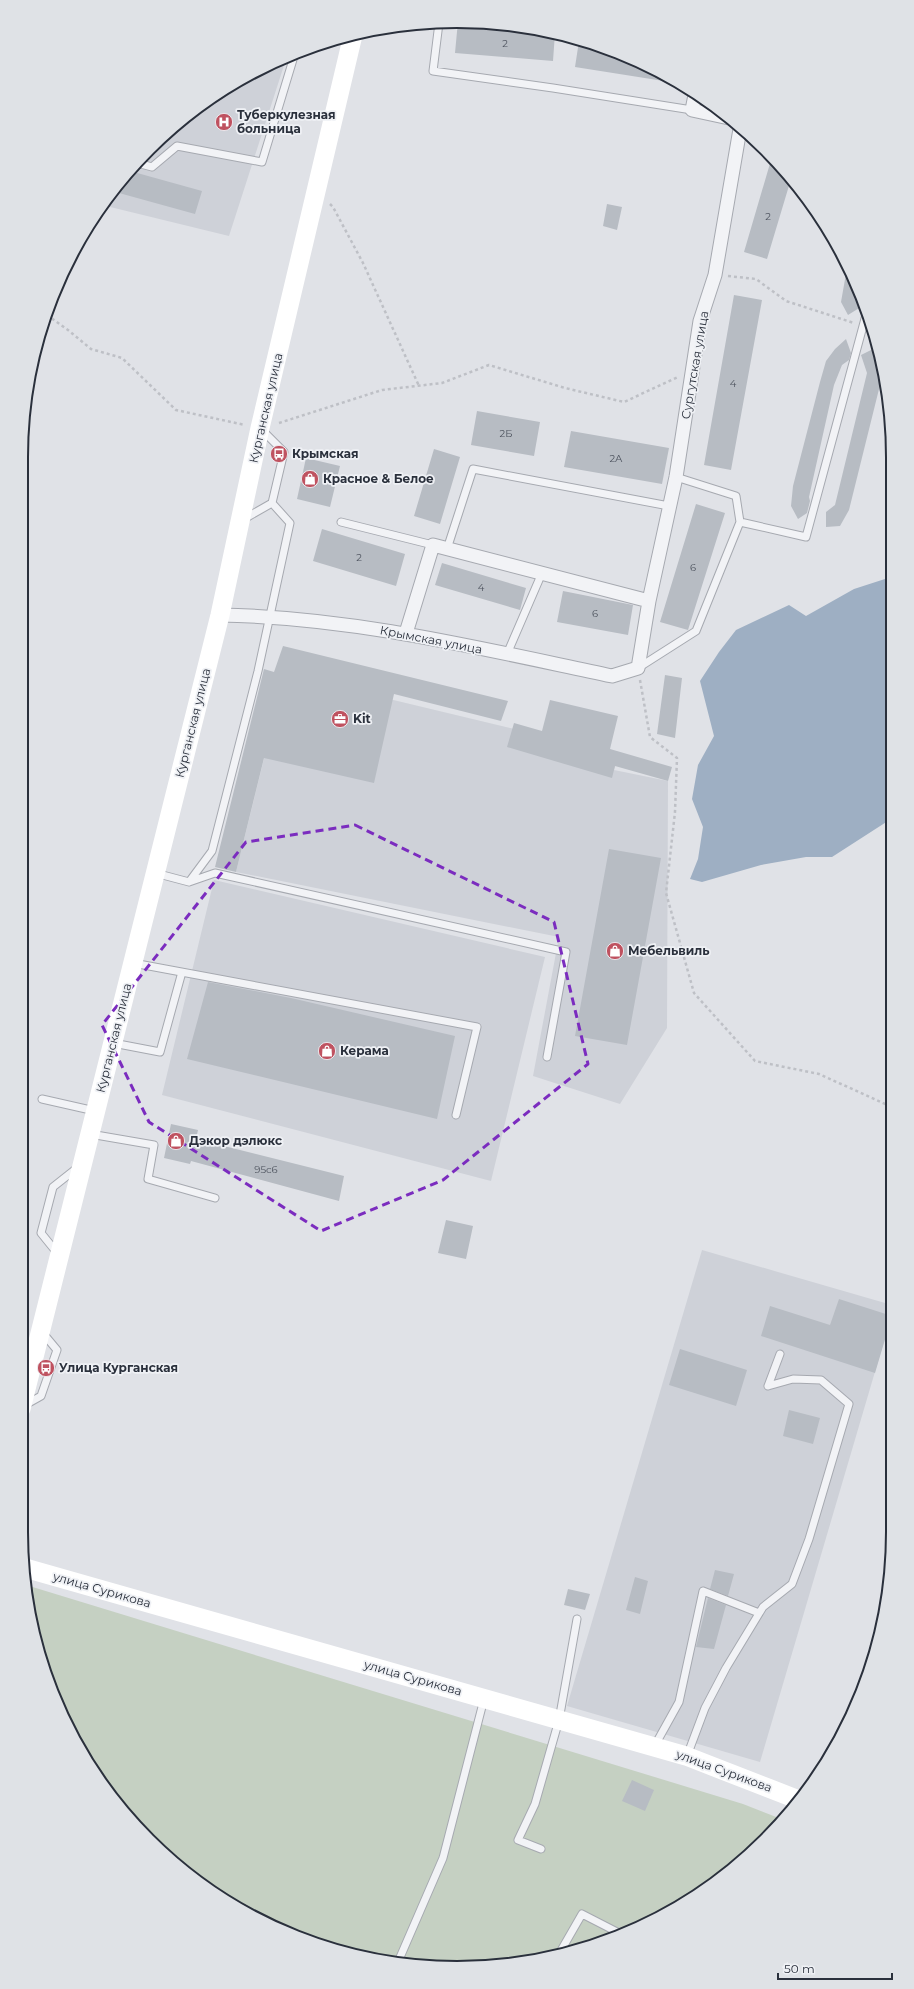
<svg xmlns="http://www.w3.org/2000/svg" width="914" height="1989" font-family="Montserrat,sans-serif">
  <style>
    .built { fill: #ced1d8 }
    .green { fill: #c5d0c2 }
    .water { fill: #9eafc3 }
    .building { fill: #b7bcc3 }
    .lines { fill: none; stroke-linecap: round; stroke-linejoin: round }
    .service-casing { stroke: #a6a9b0; stroke-width: 9 }
    .minor-casing { stroke: #a6a9b0; stroke-width: 15 }
    .path { stroke: #bec0c6; stroke-width: 2.5; stroke-dasharray: 3 3; stroke-linecap: butt }
    .service { stroke: #f2f3f6; stroke-width: 7 }
    .minor { stroke: #f2f3f6; stroke-width: 13 }
    .secondary { stroke: #fff; stroke-width: 19 }
    .marked { fill: none; stroke: #7b2cbf; stroke-width: 3; stroke-dasharray: 8 5; stroke-linejoin: round }
    .labels { text-anchor: middle; stroke-width: 3.5; stroke-linejoin: round; paint-order: stroke }
    .number-label { font-size: 10px; fill: #4d535e }
    .poi-label { font-size: 12px; font-weight: bold; fill: #2a303c; stroke: #eff1f5; text-anchor: start }
    .street-label { font-size: 12px; fill: #2a303c; stroke: #eff1f5 }
    .rim { fill: none; stroke: #2a303c; stroke-width: 2 }
  </style>
  <rect width="100%" height="100%" fill="#e0e2e7"/>
  <path class="built" d="M287,56L229,236L102,205L149,149L215,95Z
    M285,674L619,754L614,770L668,781L667,1028L620,1104L533,1076L559,937L236,872Z
    M214,880L545,957L491,1181L162,1095Z
    M702,1250L892,1305V1314L760,1762L567,1706Z"/>
  <path class="green" d="M26,1585L743,1804L784,1820L723,1878L675,1910L597,1945L514,1964L457,1968L372,1960L317,1945L239,1910L191,1878L129,1819L79,1750L44,1672L29,1617Z"/>
  <path class="water" d="M888,578L890,582L891,819L832,857H806L761,865L702,882L690,879L698,859L703,827L692,799L698,765L714,736L700,681L719,652L736,630L789,605L806,616L854,589Z"/>
  <path class="building" d="M458,21L542,29L555,33L553,61L455,53Z
    M579,41L624,54L670,82L575,67Z
    M771,160L791,179L767,259L744,252Z
    M130,171L202,191L195,214L119,193L123,180Z
    M607,204L622,207L617,230L603,226Z
    M847,268L859,289V293L864,305L848,315L841,302Z
    M734,295L762,300L731,470L704,465Z
    M846,339L851,353L849,360L842,365L834,385L809,497L810,501L807,513L798,519L791,506L793,486L820,382L826,361L835,349Z
    M875,348L882,373L881,381L849,510L840,526L826,527V512L835,505L867,373L861,355Z
    M477,411L540,422L534,456L471,445Z
    M571,431L669,448L662,484L564,467Z
    M434,449L460,457L440,524L414,516Z
    M306,458L340,466L330,507L297,499Z
    M696,504L725,513L688,630L660,622Z
    M322,529L405,554L396,586L313,561Z
    M442,563L526,588L520,610L435,585Z
    M563,591L633,605L628,635L557,622Z
    M283,646L508,701L501,721L394,694L374,783L264,758L236,872L215,867L264,669L274,672Z
    M665,675L682,678L675,738L657,734Z
    M550,700L618,716L610,749L672,767L668,781L615,766L612,778L507,747L514,723L542,731Z
    M609,849L661,858L627,1045L575,1036Z
    M208,982L291,998L455,1036L437,1119L187,1059Z
    M171,1124L198,1130L196,1139L344,1176L339,1201L191,1161L190,1164L164,1158Z
    M446,1220L473,1226L466,1259L438,1253Z
    M839,1299L892,1316L875,1373L761,1336L770,1306L830,1325Z
    M680,1349L747,1370L736,1406L669,1385Z
    M789,1410L820,1418L813,1444L783,1436Z
    M715,1570L734,1574L728,1596L710,1589Z
    M635,1577L648,1581L640,1614L626,1610Z
    M568,1589L590,1594L585,1610L564,1605Z
    M708,1598L726,1605L714,1649L696,1647Z
    M632,1780L654,1790L645,1811L622,1801Z"/>
  <g class="lines">
    <defs>
      <path id="service" d="M439,23L433,71L553,88L692,110
        M137,163L152,167L177,146L262,162L295,53
        M244,519L272,503L284,452L261,429
        M341,522L433,545
        M740,522L806,537L866,315
        M447,549L473,469L669,506
        M507,654L542,573
        M638,668L696,631L740,522L736,496L676,477
        M155,873L189,882L215,873L566,952L547,1057
        M189,882L212,851L258,671L290,523L272,503
        M133,963L477,1027L456,1115
        M113,1043L160,1052L182,972
        M42,1099L95,1111
        M90,1134L154,1145L148,1179L215,1198
        M58,1254L41,1233L53,1187L77,1168
        M768,1386L780,1354
        M25,1405L41,1396L57,1350L42,1332
        M654,1747L679,1702L703,1591L759,1613
        M687,1756L705,1708L726,1668L763,1607L792,1584L809,1539L849,1404L821,1380L793,1379L768,1386
        M541,1849L518,1840L535,1804L559,1720L577,1619
        M559,1954L582,1914L621,1934
        M398,1962L443,1858L484,1699"/>
      <path id="minor" d="M695,95L692,110L729,118
        M649,601L676,477L700,321L715,275L740,129
        M220,615C353,617 483,649 612,676L638,668L649,601L433,545L406,633"/>
    </defs>
    <use href="#service" class="service-casing"/>
    <use href="#minor" class="minor-casing"/>
    <path class="path" d="M330,204L333,207L363,263L419,386
      M728,276L756,279L786,301L854,323
      M47,315L68,330L91,349L122,358L176,410L245,425
      M279,423L382,390L442,383L489,365L565,388L624,402L678,377
      M640,680L650,737L677,758L675,812L666,893L694,993L755,1061L819,1074L892,1107"/>
    <use href="#service" class="service"/>
    <use href="#minor" class="minor"/>
    <path class="secondary" d="M21,1409L220,615L260,428L353,35
      M25,1568L686,1756L799,1800"/>
  </g>
  <path class="marked" d="M355,825L554,922L588,1064L443,1180L321,1231L149,1122L102,1025L246,842Z"/>
  <defs>
    <symbol id="hospital-disc" viewBox="-11 -11 22 22"><circle r="9.5" fill="#bf5260" stroke="#eff1f5"/><path d="M-5-5h3v3.5h4V-5h3V5h-3V1.5h-4V5h-3Z" fill="#fff"/></symbol>
    <symbol id="bus-disc" viewBox="-11 -11 22 22"><circle r="9.5" fill="#bf5260" stroke="#eff1f5"/><path d="M-5-6H5V4H4V6H2V4H-2V6H-4V4H-5ZM-3.5-4V0h7V-4ZM-3.5 1.2v1.5H-2V1.2ZM2 1.2v1.5H3.5V1.2Z" fill="#fff"/></symbol>
    <symbol id="shop-disc" viewBox="-11 -11 22 22"><circle r="9.5" fill="#bf5260" stroke="#eff1f5"/><path d="M-5-2.5h2.3a2.7 3.5 0 0 1 5.4 0H5L5.5 6h-11ZM-1.5-2.5h3a1.5 2.3 0 0 0-3 0Z" fill="#fff"/></symbol>
    <symbol id="office-disc" viewBox="-11 -11 22 22"><circle r="9.5" fill="#bf5260" stroke="#eff1f5"/><path d="M-6-3h4V-5.5h4V-3h4V5H-6ZM-1-4.5V-3h2v-1.5ZM-6 0V1H6V0Z" fill="#fff"/></symbol>
  </defs>
  <g fill-rule="evenodd">
    <use href="#hospital-disc" x="214" y="112" width="20" height="20"/>
    <use href="#bus-disc" x="269" y="444" width="20" height="20"/>
    <use href="#shop-disc" x="300" y="469" width="20" height="20"/>
    <use href="#office-disc" x="330" y="709" width="20" height="20"/>
    <use href="#shop-disc" x="605" y="941" width="20" height="20"/>
    <use href="#shop-disc" x="317" y="1041" width="20" height="20"/>
    <use href="#shop-disc" x="166" y="1131" width="20" height="20"/>
    <use href="#bus-disc" x="36" y="1358" width="20" height="20"/>
  </g>
  <g class="labels">
    <g class="number-label">
      <text x="505" y="47">2</text>
      <text x="768" y="220">2</text>
      <text x="733" y="387">4</text>
      <text x="506" y="437">2Б</text>
      <text x="616" y="462">2А</text>
      <text x="359" y="561">2</text>
      <text x="693" y="571">6</text>
      <text x="481" y="591">4</text>
      <text x="595" y="617">6</text>
      <text x="266" y="1173">95с6</text>
    </g>
    <g class="poi-label">
      <text x="237" y="119">Туберкулезная<tspan x="237" dy="14">больница</tspan></text>
      <text x="292" y="458">Крымская</text>
      <text x="323" y="483">Красное &amp; Белое</text>
      <text x="353" y="723">Kit</text>
      <text x="628" y="955">Мебельвиль</text>
      <text x="340" y="1055">Керама</text>
      <text x="189" y="1145">Дэкор дэлюкс</text>
      <text x="59" y="1372">Улица Курганская</text>
    </g>
    <g class="street-label">
      <text transform="translate(695 365) rotate(-80)" y="4">Сургутская улица</text>
      <text transform="translate(266 408) rotate(-77)" y="4">Курганская улица</text>
      <text transform="translate(431 640) rotate(11)" y="4">Крымская улица</text>
      <text transform="translate(193 723) rotate(-76)" y="4">Курганская улица</text>
      <text transform="translate(114 1038) rotate(-76)" y="4">Курганская улица</text>
      <text transform="translate(102 1590) rotate(16)" y="4">улица Сурикова</text>
      <text transform="translate(413 1678) rotate(16)" y="4">улица Сурикова</text>
      <text transform="translate(724 1771) rotate(20)" y="4">улица Сурикова</text>
    </g>
  </g>
  <path d="M0 0H914V1989H0ZM457 28H457A429 429 0 0 1 886 457V1532A429 429 0 0 1 457 1961H457A429 429 0 0 1 28 1532V457A429 429 0 0 1 457 28Z" fill="#dfe2e6" fill-rule="evenodd"/>
  <path class="rim" d="M457 28H457A429 429 0 0 1 886 457V1532A429 429 0 0 1 457 1961H457A429 429 0 0 1 28 1532V457A429 429 0 0 1 457 28Z"/>
  <path d="M778 1973v6h114v-6" fill="none" stroke="#2a303c" stroke-width="2"/>
  <text x="784" y="1973" font-size="12" fill="#2a303c" stroke="#eff1f5" stroke-width="3" paint-order="stroke">50 m</text>
</svg>
